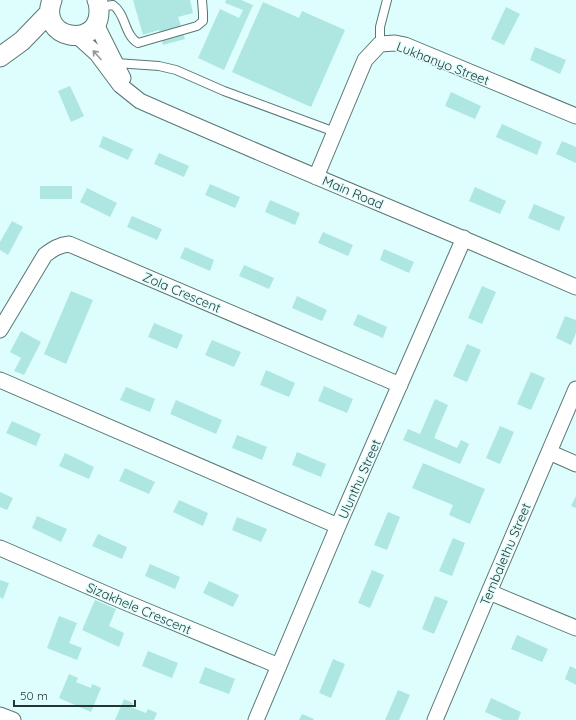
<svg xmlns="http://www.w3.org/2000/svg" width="576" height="720" font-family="Quicksand,sans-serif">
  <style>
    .building { fill: #aee6e2 }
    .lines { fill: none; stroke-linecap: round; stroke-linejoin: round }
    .service-casing { stroke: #597775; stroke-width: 10 }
    .minor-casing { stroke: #597775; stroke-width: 17 }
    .tertiary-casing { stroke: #597775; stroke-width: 21 }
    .service { stroke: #fff; stroke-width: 8 }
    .minor { stroke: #fff; stroke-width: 15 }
    .tertiary { stroke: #fff; stroke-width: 19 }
    .oneway { stroke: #939a9a }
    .labels { text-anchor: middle; stroke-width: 3; stroke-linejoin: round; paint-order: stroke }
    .street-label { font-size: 13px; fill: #273434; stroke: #ddfefc }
  </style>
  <rect width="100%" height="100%" fill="#ddfefc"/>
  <path class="building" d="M133,0H190L193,13L178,17L185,39L163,45L159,30L143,35Z
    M226,0H241L253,5L224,70L198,58L220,9L239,18L243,10L225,3Z
    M263,2L299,18L302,11L345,30L311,107L232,72Z
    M506,7L520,14L504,45L491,39Z
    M535,47L566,60L560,74L530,60Z
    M70,86L84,116L71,122L58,91Z
    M451,92L481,106L475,119L445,106Z
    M502,124L542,142L537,155L496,137Z
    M103,136L133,149L128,160L99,147Z
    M562,141L576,147V163L556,154Z
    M159,153L189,166L184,177L154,164Z
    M210,184L240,197L235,208L205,195Z
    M40,186H72V199H40Z
    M475,187L506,201L500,214L469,201Z
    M87,188L117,203L110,217L80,202Z
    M270,200L300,213L295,225L265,212Z
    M534,204L565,217L559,231L528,218Z
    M132,216L162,229L157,240L127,227Z
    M12,221L23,227L8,255L0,250V242Z
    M323,232L353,245L348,256L318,243Z
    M185,247L214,260L210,271L180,258Z
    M384,249L414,262L409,273L380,260Z
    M244,265L274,278L269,289L239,276Z
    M482,286L496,292L482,324L468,318Z
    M71,291L93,300L66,364L44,354Z
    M297,296L327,310L322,321L292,308Z
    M358,314L387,327L383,338L353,325Z
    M565,316L576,320V333L571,345L556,338Z
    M154,323L183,335L177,349L148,337Z
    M21,331L41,342L24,375L14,371L21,358L10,352Z
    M212,340L241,352L234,367L205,355Z
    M467,344L481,350L467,382L453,376Z
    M266,370L295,383L289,397L260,385Z
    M531,372L545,378L531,410L517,404Z
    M324,386L353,399L347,413L318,401Z
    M126,387L155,399L150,412L120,400Z
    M435,399L448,405L434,438L457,448L461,440L469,444L460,464L403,440L408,429L420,434Z
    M176,400L222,420L216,434L170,414Z
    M12,421L41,434L36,446L6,433Z
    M500,426L514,432L500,464L486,458Z
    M237,435L267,447L262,460L232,448Z
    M297,452L326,464L321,477L292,465Z
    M65,453L94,467L89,479L59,466Z
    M423,463L485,489L470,524L449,515L453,505L412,488Z
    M125,468L155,482L149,494L119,481Z
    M0,492L13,498L7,510L0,507Z
    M576,496V508L571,506Z
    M179,500L208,513L203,526L173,512Z
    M388,512L400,517L387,550L374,545Z
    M37,516L67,529L61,542L32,528Z
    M237,517L267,529L261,542L232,530Z
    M98,534L127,547L122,559L92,546Z
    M453,538L465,543L452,576L439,571Z
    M150,564L180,577L175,589L145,576Z
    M372,570L384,575L370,608L358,603Z
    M0,580L9,583L3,599L0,597Z
    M209,581L239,595L233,607L203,593Z
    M435,596L448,601L434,634L422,629Z
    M95,600L116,609L109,626L124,633L119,647L82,630Z
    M59,616L77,623L69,643L82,648L77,660L47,648Z
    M517,635L548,649L542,662L511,649Z
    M148,651L178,663L172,678L142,666Z
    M333,659L345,664L331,698L319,693Z
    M570,666L576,669V685L565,679Z
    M205,667L235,679L229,694L199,683Z
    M69,674L78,678L76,682L91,688L92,684L101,688L91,712L59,698Z
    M398,690L410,695L399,720H385Z
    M491,698L521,712L518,720H503L485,712Z
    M124,699L133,703L131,707L146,713L148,709L157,713L154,720H115Z
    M302,714L314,719L313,720H299Z"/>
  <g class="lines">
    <defs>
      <path id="service" d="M99,7L113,5C126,14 124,35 138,43L197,26L203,21V13L202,0
        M380,44V27L387,0
        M116,63L159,66L176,70L224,91L335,132"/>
      <path id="minor" d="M96,24L123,78
        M77,36L97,54L120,85L140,101C285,165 431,224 576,287
        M316,177L365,60L380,44L395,43L405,45L576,116
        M0,330L45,255C53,249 59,245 69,244L400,385
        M0,380L338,526
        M549,452L576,464
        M0,548L120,600L279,666
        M489,592L576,628
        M0,715L13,720
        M256,720L338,526L464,238
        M435,720L489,592L576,389"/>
      <path id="tertiary" d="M52,0C37,39 98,50 99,12C99,8 99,4 97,0
        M0,57L22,41L49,13"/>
    </defs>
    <use href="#service" class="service-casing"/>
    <use href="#minor" class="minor-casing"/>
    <use href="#tertiary" class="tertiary-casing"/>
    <use href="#service" class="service"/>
    <use href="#minor" class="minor"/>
    <use href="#tertiary" class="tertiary"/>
  </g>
  <defs><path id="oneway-shaft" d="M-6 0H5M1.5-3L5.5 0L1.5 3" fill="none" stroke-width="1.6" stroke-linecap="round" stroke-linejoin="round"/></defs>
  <use class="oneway" href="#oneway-shaft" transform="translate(97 55) rotate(-132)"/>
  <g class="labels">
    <g class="street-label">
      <text transform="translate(443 63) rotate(21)" y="5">Lukhanyo Street</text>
      <text transform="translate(353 192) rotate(23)" y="5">Main Road</text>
      <text transform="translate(182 292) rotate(23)" y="5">Zola Crescent</text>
      <text transform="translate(359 479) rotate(-66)" y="5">Ulunthu Street</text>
      <text transform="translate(505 554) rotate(-67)" y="5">Tembalethu Street</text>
      <text transform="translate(139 608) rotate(23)" y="5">Sizakhele Crescent</text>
    </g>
  </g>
  <path d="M14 700v6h121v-6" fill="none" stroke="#273434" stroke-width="2"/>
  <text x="20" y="700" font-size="12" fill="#273434" stroke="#ddfefc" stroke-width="3" paint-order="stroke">50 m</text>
</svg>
